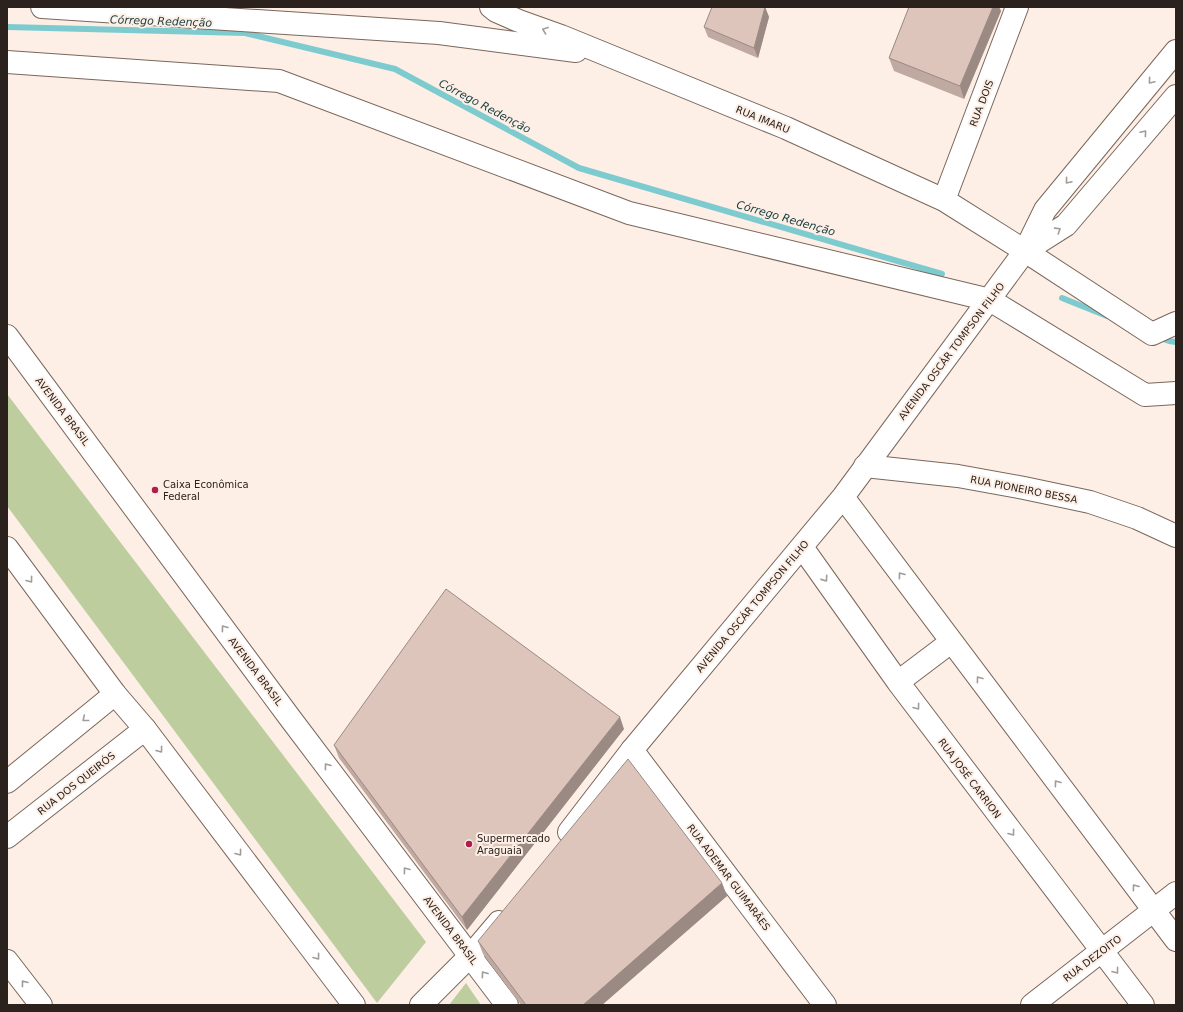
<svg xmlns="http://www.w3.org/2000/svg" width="1183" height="1012" font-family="'DejaVu Sans',sans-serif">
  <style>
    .green { fill: #becd9e }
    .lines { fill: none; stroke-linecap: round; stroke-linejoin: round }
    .stream { stroke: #7dcbcf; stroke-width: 6 }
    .minor-casing { stroke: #7b675b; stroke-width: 24 }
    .tertiary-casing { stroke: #7b675b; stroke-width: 24 }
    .secondary-casing { stroke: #7b675b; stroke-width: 24 }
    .minor { stroke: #fff; stroke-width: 22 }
    .tertiary { stroke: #fff; stroke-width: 22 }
    .secondary { stroke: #fff; stroke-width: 22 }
    .wall { fill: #bfa9a1 }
    .shaded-wall { fill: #9b8a83 }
    .building { fill: #dec5bb; stroke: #9b8a83 }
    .oneway { stroke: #a09c99 }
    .poi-dot { fill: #af1d4d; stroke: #fdefe6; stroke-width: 1.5 }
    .labels { text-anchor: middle; stroke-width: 4; stroke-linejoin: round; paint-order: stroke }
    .street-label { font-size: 10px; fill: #2b221d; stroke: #fdefe6 }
    .poi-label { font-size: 10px; fill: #2b221d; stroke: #fdefe6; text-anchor: start }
    .water-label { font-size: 11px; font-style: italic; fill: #163c3e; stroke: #fdefe6 }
  </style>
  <rect width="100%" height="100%" fill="#fdefe6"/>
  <path class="green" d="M7,394L426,942L377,1003L7,506Z
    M466,983L481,1005H449Z"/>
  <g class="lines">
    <path class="stream" d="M7,27L245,33L395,69L579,168L942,274
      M1062,298L1107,316
      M1158,337L1169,341L1176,342"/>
    <defs>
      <path id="minor" d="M42,7L439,33L576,51
        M491,7L496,11L519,21L561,36L786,128L944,200L1025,251L1152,334L1176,323
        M7,62L279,81L629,213L990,300L1145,395L1176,393
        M944,200L1017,7
        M865,466L958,476L1024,488L1090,502L1137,518L1176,536
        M632,750L825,1005
        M7,782L115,694
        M7,837L145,729
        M7,961L41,1005
        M1032,1005L1176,893"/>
      <path id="tertiary" d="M1025,251L1066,225L1176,96
        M843,497L1176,940
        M802,547L898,682L1143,1005
        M898,682L951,642
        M569,832L632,750L843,497L1025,251L1045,210L1176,51
        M421,1005L471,955L499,922"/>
      <path id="secondary" d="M7,336L290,718L507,1005
        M7,548L115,694L145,729L354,1005"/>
    </defs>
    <use href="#minor" class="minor-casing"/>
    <use href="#tertiary" class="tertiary-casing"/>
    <use href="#secondary" class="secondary-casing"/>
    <use href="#minor" class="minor"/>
    <use href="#tertiary" class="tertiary"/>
    <use href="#secondary" class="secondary"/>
  </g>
  <path class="wall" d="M765,7L769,17L758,58L708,37L704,27Z
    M909,7H999L1001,11L964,99L894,71L889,58Z
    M624,729L467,930L339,758L334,745Z
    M722,883L727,896L602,1005H521L483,954L478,941Z"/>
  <path class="shaded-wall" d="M765,7L769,17L758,58L754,48Z
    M993,7H999L1001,11L964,99L960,86Z
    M620,717L624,729L467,930L462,917Z
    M722,883L727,896L602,1005H583Z"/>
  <path class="building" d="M712,7H765L754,48L704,27Z
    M909,7H993L960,86L889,58Z
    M446,589L620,717L462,917L334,745Z
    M628,759L722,883L583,1005H526L478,941Z"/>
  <defs><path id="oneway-chevron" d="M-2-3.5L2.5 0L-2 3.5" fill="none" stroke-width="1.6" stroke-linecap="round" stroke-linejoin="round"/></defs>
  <g class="oneway">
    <use href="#oneway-chevron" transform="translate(545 30) rotate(-160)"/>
    <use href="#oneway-chevron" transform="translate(1151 81) rotate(130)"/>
    <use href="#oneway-chevron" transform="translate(1144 133) rotate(-50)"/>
    <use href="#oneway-chevron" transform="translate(1068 181) rotate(130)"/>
    <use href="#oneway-chevron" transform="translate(1058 230) rotate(-32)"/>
    <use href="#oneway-chevron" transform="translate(901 575) rotate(-127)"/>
    <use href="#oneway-chevron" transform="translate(825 579) rotate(55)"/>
    <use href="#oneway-chevron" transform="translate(30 580) rotate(53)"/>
    <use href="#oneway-chevron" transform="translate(224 628) rotate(-127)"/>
    <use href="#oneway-chevron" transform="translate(979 679) rotate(-127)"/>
    <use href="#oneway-chevron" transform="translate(917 707) rotate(53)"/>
    <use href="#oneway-chevron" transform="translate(85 719) rotate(141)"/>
    <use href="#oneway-chevron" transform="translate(160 750) rotate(53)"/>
    <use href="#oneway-chevron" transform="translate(327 766) rotate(-127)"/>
    <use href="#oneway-chevron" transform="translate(1057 783) rotate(-127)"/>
    <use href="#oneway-chevron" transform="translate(1012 833) rotate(53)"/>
    <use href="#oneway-chevron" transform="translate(239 853) rotate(53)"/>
    <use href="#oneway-chevron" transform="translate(406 870) rotate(-127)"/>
    <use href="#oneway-chevron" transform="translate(1135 887) rotate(-127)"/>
    <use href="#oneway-chevron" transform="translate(317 957) rotate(53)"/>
    <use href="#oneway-chevron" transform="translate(1116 971) rotate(52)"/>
    <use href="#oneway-chevron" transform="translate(484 974) rotate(-126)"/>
    <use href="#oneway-chevron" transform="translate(24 983) rotate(-128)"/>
  </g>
  <g class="poi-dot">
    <circle cx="155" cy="490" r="4"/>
    <circle cx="469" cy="844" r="4"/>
  </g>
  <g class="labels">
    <g class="street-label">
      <text transform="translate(981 103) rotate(-69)" y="4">RUA DOIS</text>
      <text transform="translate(763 119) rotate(22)" y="4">RUA IMARU</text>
      <text transform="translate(951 351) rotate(-53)" y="4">AVENIDA OSCÁR TOMPSON FILHO</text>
      <text transform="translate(63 411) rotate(53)" y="4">AVENIDA BRASIL</text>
      <text transform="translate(1024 489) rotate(11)" y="4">RUA PIONEIRO BESSA</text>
      <text transform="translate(752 606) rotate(-50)" y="4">AVENIDA OSCÁR TOMPSON FILHO</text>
      <text transform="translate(256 671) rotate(53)" y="4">AVENIDA BRASIL</text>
      <text transform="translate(970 778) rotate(53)" y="4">RUA JOSÉ CARRION</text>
      <text transform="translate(76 783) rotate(-38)" y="4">RUA DOS QUEIRÓS</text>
      <text transform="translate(729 877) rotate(53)" y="4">RUA ADEMAR GUIMARÃES</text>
      <text transform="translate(451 930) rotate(53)" y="4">AVENIDA BRASIL</text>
      <text transform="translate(1092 958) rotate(-37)" y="4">RUA DEZOITO</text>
    </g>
    <g class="poi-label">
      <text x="163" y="488">Caixa Econômica<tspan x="163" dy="12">Federal</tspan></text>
      <text x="477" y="842">Supermercado<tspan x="477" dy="12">Araguaia</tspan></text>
    </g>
    <g class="water-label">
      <text transform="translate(161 21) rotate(2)" y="4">Córrego Redenção</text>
      <text transform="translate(485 106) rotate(28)" y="4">Córrego Redenção</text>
      <text transform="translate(786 218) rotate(16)" y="4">Córrego Redenção</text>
    </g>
  </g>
  <rect width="1183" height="1012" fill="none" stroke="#2b221d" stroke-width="16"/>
</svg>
